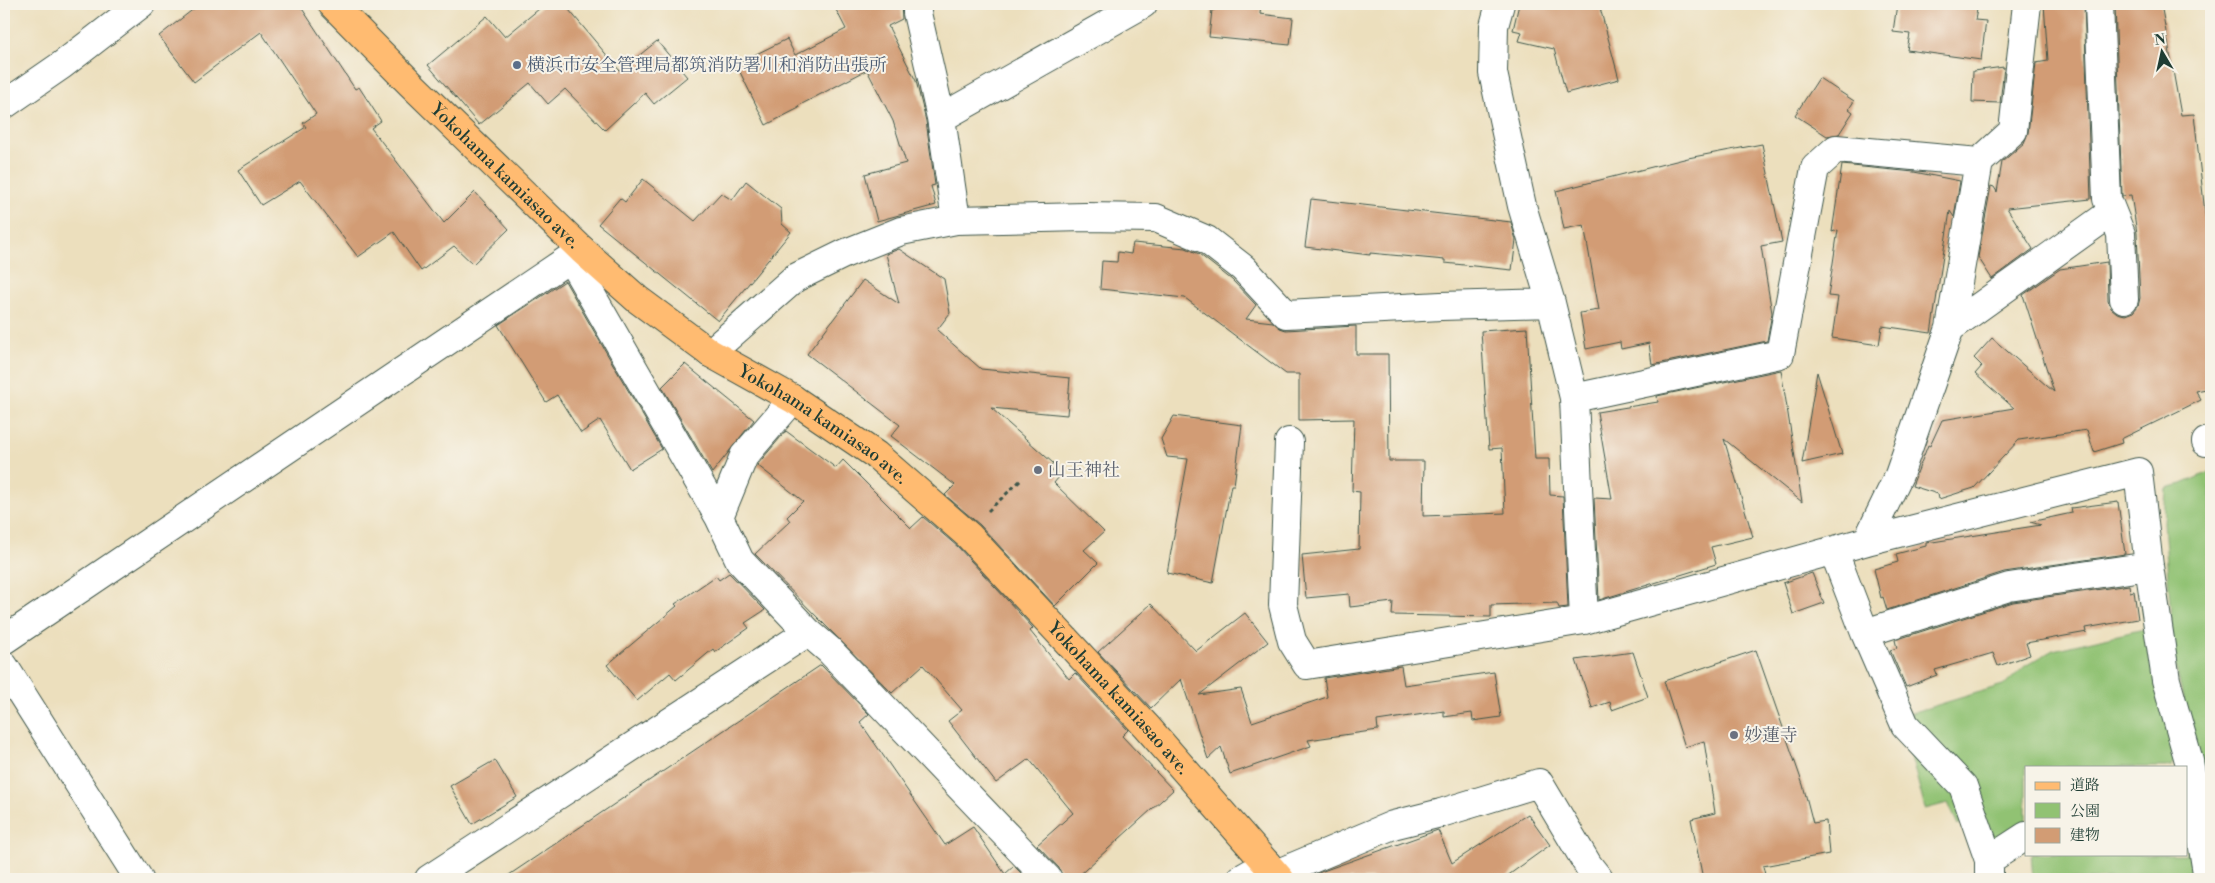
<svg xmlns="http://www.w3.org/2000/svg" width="2215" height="883" font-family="'Libre Bodoni','Noto Serif JP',serif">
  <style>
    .green { fill: #91c273; stroke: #588054 }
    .building { fill: #d29c74 }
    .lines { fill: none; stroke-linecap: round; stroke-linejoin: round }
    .minor-casing { stroke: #3e5549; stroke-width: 30 }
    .major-casing { stroke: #3e5549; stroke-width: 30 }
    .path { stroke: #3e5549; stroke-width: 3; stroke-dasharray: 4 4; stroke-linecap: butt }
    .minor { stroke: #fff; stroke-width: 28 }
    .major { stroke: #ffbb71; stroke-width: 28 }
    .service-dot { fill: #5c6f8a; stroke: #f7f3e8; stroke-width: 2 }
    .worship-dot { fill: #6b7280; stroke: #f7f3e8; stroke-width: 2 }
    .labels { text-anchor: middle; stroke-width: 4; stroke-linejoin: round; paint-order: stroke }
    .service-label { font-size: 18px; fill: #4e5e75; stroke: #f7f3e8; text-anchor: start }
    .street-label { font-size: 18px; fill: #1f3d34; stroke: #f7f3e8 }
    .worship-label { font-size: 18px; fill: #5b616d; stroke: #f7f3e8; text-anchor: start }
  </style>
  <rect width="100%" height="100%" fill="#f7f3e8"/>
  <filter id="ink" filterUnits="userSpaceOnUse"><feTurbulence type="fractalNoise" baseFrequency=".02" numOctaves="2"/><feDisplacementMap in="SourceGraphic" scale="10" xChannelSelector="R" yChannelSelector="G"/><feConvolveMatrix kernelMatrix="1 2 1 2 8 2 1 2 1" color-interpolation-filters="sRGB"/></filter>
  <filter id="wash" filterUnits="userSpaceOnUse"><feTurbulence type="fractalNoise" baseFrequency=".0096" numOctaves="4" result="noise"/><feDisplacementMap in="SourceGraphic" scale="20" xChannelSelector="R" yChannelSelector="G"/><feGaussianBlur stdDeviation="1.12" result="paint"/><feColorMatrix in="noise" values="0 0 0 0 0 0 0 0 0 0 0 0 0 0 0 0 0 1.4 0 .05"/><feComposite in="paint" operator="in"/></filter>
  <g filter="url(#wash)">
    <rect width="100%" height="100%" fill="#ecdfbd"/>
    <path class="green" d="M2211,471V780H2201L2174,658L2164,523L2166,488L2182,484Z
      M2144,629L2177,741L2183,753L2172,766L2173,767H2026V847L2003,859L1980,813L1958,825L1948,803L1925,809L1914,767L1895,718L2006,684L2025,666L2053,650Z
      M2211,790V852L2190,853L2193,879H2033L2031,854H2186V793Z"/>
    <g id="blocks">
      <path class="building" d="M200,4H299L355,89L359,87L381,121L371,128L444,223L475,192L509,229L473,264L454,246L421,271L394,232L358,257L300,181L261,205L238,170L306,127L303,123L316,114L261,32L194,82L159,36Z
        M545,4H564L620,71L657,41L687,77L654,104L645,93L605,130L565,89L548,104L530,83L479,125L428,65L487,16L505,37Z
        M833,4H901L902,19L888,26L916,81L926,121L935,185L931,186L936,205L877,221L865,174L906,163L893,121L867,70L798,106L799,108L766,125L736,64L787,39L795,55L846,29Z
        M1215,4H1261L1260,14L1293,18L1290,45L1209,37L1212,10H1215Z
        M1519,4H1599L1619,79L1566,93L1554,49L1519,41L1522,32L1513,30Z
        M1897,4H1978L1975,20L1986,21L1981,60L1907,50L1910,34L1893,32Z
        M2044,4H2084L2091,199L2007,208L2033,249L1992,279L1978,257L1991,186L1994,187L1997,192L2002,162L2024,143L2028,133L2036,63L2048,61Z
        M2115,4H2161L2181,115L2194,114L2207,231L2211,230V388L2196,391L2201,400L2121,439L2122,443L2094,452L2087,430L2019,440L1974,488L1939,499L1938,494L1912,486L1928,445L1930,446L1942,420L2014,408L1975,374L1982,366L1974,358L1992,338L2054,392L2023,295L2060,269L2107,262L2108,300L2111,308L2117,313L2125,315L2133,312L2138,306L2140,298L2137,233L2131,195L2122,196Z
        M2004,67L2000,103L1972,102L1973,71Z
        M1819,78L1854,101L1849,109L1853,112L1839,134L1827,136L1795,115Z
        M1762,144L1782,242L1761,246L1772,313L1767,341L1652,365L1649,343L1621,349L1620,342L1586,349L1580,313L1599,310L1584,225L1564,229L1556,191L1688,158Z
        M1842,165L1914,172L1960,181L1954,217L1950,211L1931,333L1882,326L1879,345L1832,338L1838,297L1828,296L1838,230L1832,232Z
        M643,179L695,221L721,193L732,200L746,181L781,209L782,224L791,232L718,321L598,224L620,198L625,202Z
        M1311,199L1511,222L1516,240L1512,270L1445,263V260L1370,253V255L1305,247Z
        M1133,243L1186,248L1199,254L1232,280L1256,305L1246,319L1273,322L1280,328L1286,330L1356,326V354H1388L1389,461H1424L1423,516L1505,513L1502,448L1489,449L1481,331L1527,328L1535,459H1549L1550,495L1563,496L1568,607L1559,608L1557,603L1491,605V617L1392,615L1393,602L1350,607L1349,594L1306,598L1302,555L1359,549L1360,492L1352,491L1354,419L1299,420V374H1286L1185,298L1100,289L1102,261L1117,262L1118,252L1131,254Z
        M899,249L944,279L950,313L937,330L981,369L1070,378L1067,415L991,408L1053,463L1049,468L1059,477L1054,483L1104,532L1084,550L1098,563L1055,606L980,525L945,495L955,485L891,436L900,425L807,354L863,280L899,304L886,254Z
        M565,281L662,449L630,469L600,420L581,433L557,395L546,402L498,325Z
        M685,364L754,420L712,473L662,387Z
        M1781,370L1802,502L1724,439L1753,537L1711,547L1716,564L1599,600L1594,498L1612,499L1597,412L1658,402L1657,396Z
        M1817,372L1842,454L1802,463Z
        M1174,416L1242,425L1234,485H1231L1213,583L1167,573L1188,459L1167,457L1161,439Z
        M786,431L836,468L843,460L911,528L923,517L958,547L1033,628L1030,631L1069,679L1075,673L1128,730L1122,736L1173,790L1075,879H1063L1059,868L1037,845L1073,813L1029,759L996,783L948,721L962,710L923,665L892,693L755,554L790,521L787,517L803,501L757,465Z
        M2118,502L2125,554L2004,572L1887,610L1883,597L1881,598L1874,569L1898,562L1896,554L1926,546V543L2041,525L2030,522L2072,513L2071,508Z
        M729,573L765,610L745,623L749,628L715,652L713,649L676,680L670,673L637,701L607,665L677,606L675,604L716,576L719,580Z
        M1812,573L1824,603L1793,614L1783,583Z
        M2129,585L2130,592L2134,591L2138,619L2086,628L2087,632L2026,643L2030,655L1998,666L1993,653L1935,670L1937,675L1906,687L1890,650L1897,648L1895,640L2013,602Z
        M1151,604L1196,651L1245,613L1268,642L1199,695L1241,689L1252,722L1327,697L1324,678L1401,666L1404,685L1494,672L1501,717L1473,721L1472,713L1444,717V711L1377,721L1378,730L1308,740L1311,746L1230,774L1221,747L1208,759L1181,679L1151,708L1098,652Z
        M1756,650L1803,785L1813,823L1826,821L1829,854L1763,866L1766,879H1703L1691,819L1715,813L1704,741L1685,747L1664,681Z
        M1633,652L1648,697L1612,710L1610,702L1592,708L1576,660Z
        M821,665L869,714L860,722L945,845L973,827L1005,874L1014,866L1027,879H503Z
        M495,760L517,797L472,824L450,786Z
        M1528,814L1550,845L1503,879H1310V877L1323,871L1438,830L1452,863Z"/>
    </g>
  </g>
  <g filter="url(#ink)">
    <use href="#blocks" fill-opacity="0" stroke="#3e5549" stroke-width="1"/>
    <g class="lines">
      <defs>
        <path id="minor" d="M917,4V13L941,118L956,220
          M1500,4L1494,26L1493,73L1522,206L1551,303L1574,398L1584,620
          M2099,4L2107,199L2121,234L2124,299
          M4,105L62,65L141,4
          M941,118L1143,4
          M570,258L719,517
          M1950,328L2112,212
          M710,353L795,278L846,253L901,231L956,220L1085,217L1156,218L1207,240L1243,268L1286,314L1441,306L1551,303
          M1574,398L1780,354L1815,168L1836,149L1979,162
          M793,399L744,456L719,517L740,561L808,632L829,650L1048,879
          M1289,442L1283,605L1292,641L1307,665L1584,620L1867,541L2138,472L2149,566L2166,680L2189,761L2208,879
          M2206,442L2211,440
          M1867,541L1899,475L1950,328L1979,162L2013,131L2027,4
          M1834,552L1865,633L1905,725L1963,786L1989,860V879
          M1865,633L2009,587L2149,566
          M4,640L582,250
          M4,666L139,879
          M1989,860L2026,836
          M1276,874L1393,825L1441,813L1539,783L1588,865L1599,879
          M429,879L808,632
          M1241,879L1267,864"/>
        <g id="major">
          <path id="s1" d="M332,4L410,83L582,250L637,299L710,353L793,399L876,455L969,536L1146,726L1280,879"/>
        </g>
      </defs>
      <use href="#minor" class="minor-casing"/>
      <use href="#major" class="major-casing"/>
      <path class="path" d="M988,511L1021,480"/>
      <use href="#minor" class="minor"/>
      <use href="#major" class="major"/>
    </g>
  </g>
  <circle class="service-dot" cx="517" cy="65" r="5"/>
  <g class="worship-dot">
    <circle cx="1038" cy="470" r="5"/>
    <circle cx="1734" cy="735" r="5"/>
  </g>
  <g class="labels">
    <g class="service-label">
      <text x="527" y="71">横浜市安全管理局都筑消防署川和消防出張所</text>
    </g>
    <g class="street-label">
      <text dy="6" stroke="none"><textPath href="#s1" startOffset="244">Yokohama kamiasao ave.</textPath></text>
      <text dy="6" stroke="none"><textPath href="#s1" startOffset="649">Yokohama kamiasao ave.</textPath></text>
      <text dy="6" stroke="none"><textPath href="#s1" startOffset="1054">Yokohama kamiasao ave.</textPath></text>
    </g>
    <g class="worship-label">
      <text x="1048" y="476">山王神社</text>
      <text x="1744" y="741">妙蓮寺</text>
    </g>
  </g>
  <rect width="2215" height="883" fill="none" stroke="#f7f3e8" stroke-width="20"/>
  <rect x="2025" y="766" width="162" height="90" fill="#f7f3e8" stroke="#a1aaa0"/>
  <rect x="2035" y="782" width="25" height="8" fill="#ffbb71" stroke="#a1aaa0"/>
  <text x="2070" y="790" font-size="15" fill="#1f3d34">道路</text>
  <rect x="2035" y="803" width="25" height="15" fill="#91c273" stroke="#a1aaa0"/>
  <text x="2070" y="816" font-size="15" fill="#1f3d34">公園</text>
  <rect x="2035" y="828" width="25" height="15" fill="#d29c74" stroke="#a1aaa0"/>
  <text x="2070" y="840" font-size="15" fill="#1f3d34">建物</text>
  <g transform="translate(2162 52) rotate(351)" stroke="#f7f3e8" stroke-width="4" paint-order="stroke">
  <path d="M0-4L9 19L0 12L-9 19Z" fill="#1f3d34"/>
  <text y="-8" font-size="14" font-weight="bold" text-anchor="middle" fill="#1f3d34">N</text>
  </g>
</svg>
